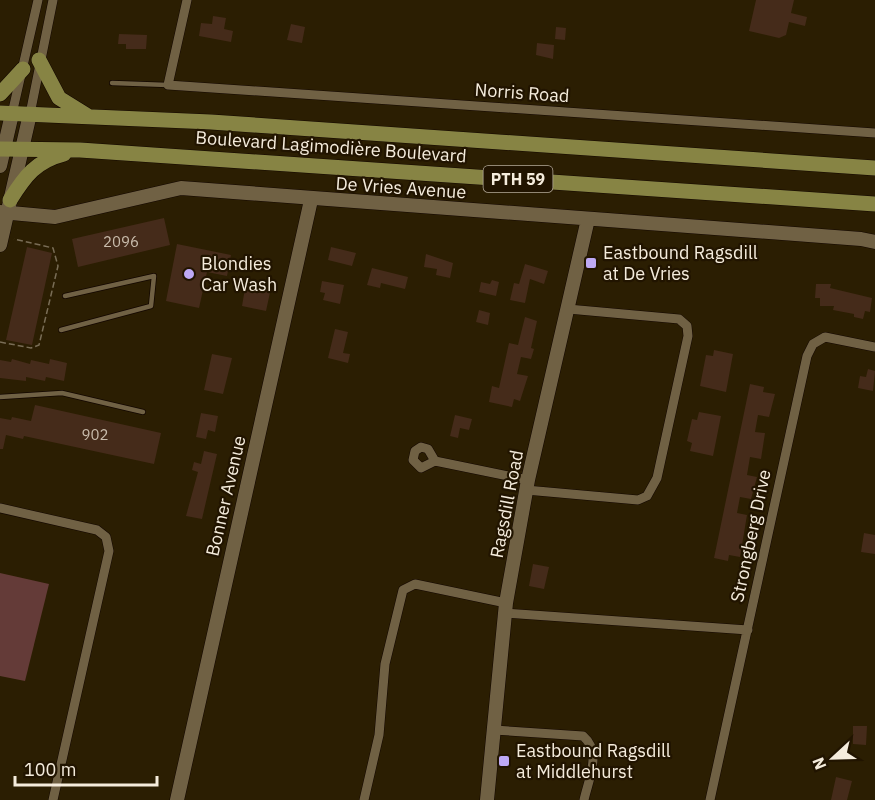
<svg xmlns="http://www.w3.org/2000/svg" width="875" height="800" font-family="'IBM Plex Sans',sans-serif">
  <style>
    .green { fill: #643b38 }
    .building { fill: #452b1a }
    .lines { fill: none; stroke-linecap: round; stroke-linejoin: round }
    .lane-casing { stroke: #130700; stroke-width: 6 }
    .street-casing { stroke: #130700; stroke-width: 10 }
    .secondary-casing { stroke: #130700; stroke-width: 15 }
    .primary-casing { stroke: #130700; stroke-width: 16 }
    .path { stroke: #796d56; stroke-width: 1.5; stroke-dasharray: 6 3; stroke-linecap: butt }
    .lane { stroke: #706144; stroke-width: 4.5 }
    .street { stroke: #706144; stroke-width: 9 }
    .secondary { stroke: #706144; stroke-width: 14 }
    .primary { stroke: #878444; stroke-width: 15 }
    .poi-dot { fill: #bea9f5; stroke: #211400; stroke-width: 2 }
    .labels { text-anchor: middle; stroke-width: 4.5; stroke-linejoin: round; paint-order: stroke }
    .number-label { font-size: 15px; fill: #c9bcac }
    .shield { fill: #211400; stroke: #b5ab9a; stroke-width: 1.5 }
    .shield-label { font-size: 16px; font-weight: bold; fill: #f5ecdc }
    .street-label { font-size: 18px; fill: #f5ecdc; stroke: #211400 }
    .poi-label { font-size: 18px; fill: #f5ecdc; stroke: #211400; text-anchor: start }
  </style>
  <rect width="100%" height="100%" fill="#2b1e02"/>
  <path class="green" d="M0,573L49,584L25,681L0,676Z"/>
  <path class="building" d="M756,0H794L791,13L807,17L805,26L789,22L786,35L779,38L749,31Z
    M213,16L226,18L224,29L233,31L231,42L199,36L201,23L212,24Z
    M291,24L305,27L302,43L287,40Z
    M556,27L566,28L565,40L555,39Z
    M119,34L147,35L146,49H126V44H118Z
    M537,43L554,45L553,59L536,55Z
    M164,218L170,245L78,267L72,239Z
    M177,244L231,255L227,276L207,272L199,308L166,301Z
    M27,247L52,253L32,345L6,340Z
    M331,247L356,253L352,266L328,260Z
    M426,254L453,263L450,278L436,275L437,269L424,267Z
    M525,264L548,271L544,284L530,279L525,303L510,300L514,283L519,284Z
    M372,268L408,277L405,289L381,283L380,288L367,285Z
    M492,280L499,282L496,296L479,292L481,282L490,284Z
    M322,281L344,285L340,304L323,300L325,293L320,292Z
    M246,283L271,288L266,311L242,306Z
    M816,284H831L830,288L872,298L870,312L865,311L863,319L854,317V314L833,310L834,306H820V298H815Z
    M479,310L490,313L488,325L476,322Z
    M525,317L537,321L531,348L534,349L531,359L521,357L517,374L528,376L520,401L514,399L512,407L489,402L492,386L499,388L509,343L518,345Z
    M335,329L348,332L343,353L350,354L348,363L328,358Z
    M714,350L733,354L726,392L700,386L706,355L713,356Z
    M212,354L232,358L223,394L204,390Z
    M12,359L30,364L31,360L49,364L50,359L67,363L64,381L46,377L45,381L26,377V381L0,378V360L11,362Z
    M868,369L875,371L873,391L858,388L860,376L866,377Z
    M750,384L764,387L763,392L775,394L769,417L758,415L755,432L765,433L761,459L750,457L747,475L757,477L751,499L740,497L737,513L747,515L740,557L729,555L728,561L714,558Z
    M35,405L161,433L154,464L24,436L23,439L6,435L3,449H0V418L11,420L12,417L31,421Z
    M699,412L721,416L713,456L690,451L692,443L687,441L692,419L697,420Z
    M201,413L218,416L215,432L208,430L206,439L196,437Z
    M455,415L472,419L469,430L460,428L458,438L450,436Z
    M204,451L217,454L202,519L186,516L198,472L192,470L194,462L201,464Z
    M864,533L875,535V554L861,552Z
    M533,564L549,567L544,589L529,586Z
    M853,726H867L866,745L853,744Z
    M836,777L852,781L847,800H831Z"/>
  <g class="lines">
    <defs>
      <path id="lane" d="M112,83L168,85
        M61,330L151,306L154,276L65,296
        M0,397L62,393L143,412"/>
      <path id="street" d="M187,0L168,85L875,133
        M12,114L38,0
        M30,114L53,0
        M435,461L428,449L421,447L415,451L413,460L421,468L435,461L528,480
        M526,490L638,500L647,496L657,478L688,336L687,326L679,319L568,309
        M0,508L97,530L106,537L109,551L53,800
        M505,613L748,630
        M494,730L583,736C602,752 589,778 584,800
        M364,800L379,735L385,664L403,590L415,584L506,603
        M710,800L807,356L813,344L825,337L875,347"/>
      <path id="secondary" d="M0,166L12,114
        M0,212L55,217L181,188L861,239L875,242
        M0,245L30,114
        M177,800L311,200
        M487,800L506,603L528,480L588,219"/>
      <path id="primary" d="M39,60L59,98L88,116
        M0,94L23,69
        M0,113L211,122L875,168
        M0,149L80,150L875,204
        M10,200C25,176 36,161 64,154"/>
    </defs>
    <use href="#lane" class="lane-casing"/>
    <use href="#street" class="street-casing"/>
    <use href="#secondary" class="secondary-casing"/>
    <use href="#primary" class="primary-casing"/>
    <path class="path" d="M0,342L31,348L39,345L58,266L53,248L14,239"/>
    <use href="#lane" class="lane"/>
    <use href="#street" class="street"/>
    <use href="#secondary" class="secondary"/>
    <use href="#primary" class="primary"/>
  </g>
  <g class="poi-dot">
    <rect x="585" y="257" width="12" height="12" rx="3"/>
    <circle cx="189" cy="274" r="6"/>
    <rect x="498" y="755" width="12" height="12" rx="3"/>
  </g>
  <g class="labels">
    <g class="number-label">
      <text x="121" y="247">2096</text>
      <text x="95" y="440">902</text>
    </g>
    <rect class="shield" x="483.5" y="166" width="69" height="26" rx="4.5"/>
    <g class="shield-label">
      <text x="518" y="185">PTH 59</text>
    </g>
    <g class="street-label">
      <text transform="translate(522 93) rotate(4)" y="6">Norris Road</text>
      <text transform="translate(331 147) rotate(4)" y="6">Boulevard Lagimodière Boulevard</text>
      <text transform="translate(401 188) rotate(4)" y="6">De Vries Avenue</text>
      <text transform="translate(226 496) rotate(-77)" y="6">Bonner Avenue</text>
      <text transform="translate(507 504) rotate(-79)" y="6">Ragsdill Road</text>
      <text transform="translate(751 536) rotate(-78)" y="6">Strongberg Drive</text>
    </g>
    <g class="poi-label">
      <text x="603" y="259">Eastbound Ragsdill<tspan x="603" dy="21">at De Vries</tspan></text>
      <text x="201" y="270">Blondies<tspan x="201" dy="21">Car Wash</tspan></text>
      <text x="516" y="757">Eastbound Ragsdill<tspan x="516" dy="21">at Middlehurst</tspan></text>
    </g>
  </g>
  <g transform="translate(833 758) rotate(248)" stroke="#211400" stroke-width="4.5" paint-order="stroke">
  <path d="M0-4.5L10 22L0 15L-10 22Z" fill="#f5ecdc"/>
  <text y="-9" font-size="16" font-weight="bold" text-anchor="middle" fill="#f5ecdc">N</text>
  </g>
  <path d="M15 776v9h142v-9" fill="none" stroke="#f5ecdc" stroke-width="3"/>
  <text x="24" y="776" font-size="18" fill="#f5ecdc" stroke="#211400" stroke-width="4.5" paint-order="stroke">100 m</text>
</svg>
